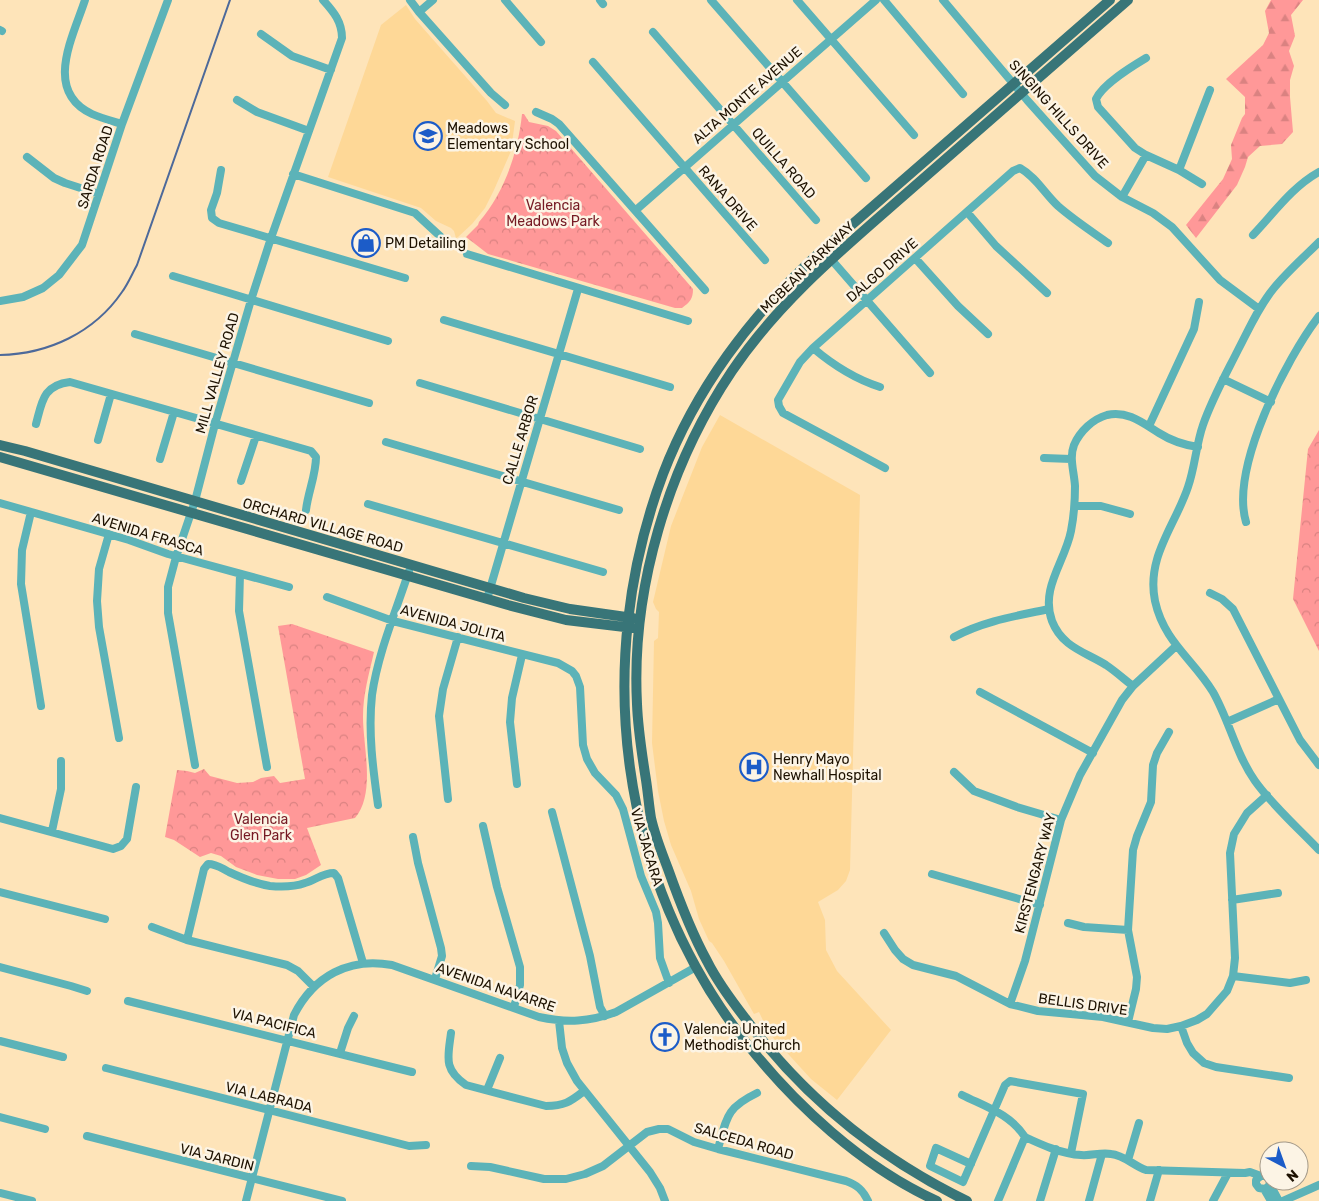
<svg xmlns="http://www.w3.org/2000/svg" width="1319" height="1201" font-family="Rubik,sans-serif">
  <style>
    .built { fill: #fed897 }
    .forest { fill: url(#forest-firs) }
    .park { fill: url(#park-crowns) }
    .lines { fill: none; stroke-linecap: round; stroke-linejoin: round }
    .stream { stroke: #4d699a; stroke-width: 2 }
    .minor { stroke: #5cb3b8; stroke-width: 8 }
    .major { stroke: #387578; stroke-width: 10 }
    .labels { text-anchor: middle; stroke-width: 5; stroke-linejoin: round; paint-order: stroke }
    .street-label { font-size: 14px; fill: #1d1100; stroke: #fcf4e5 }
    .poi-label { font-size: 14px; fill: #1d1100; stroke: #fcf4e5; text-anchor: start }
    .park-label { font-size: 14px; fill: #761a24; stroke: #fcf4e5 }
  </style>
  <defs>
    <pattern id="forest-firs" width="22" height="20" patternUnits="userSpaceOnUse" patternTransform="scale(1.25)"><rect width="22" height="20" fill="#ff9898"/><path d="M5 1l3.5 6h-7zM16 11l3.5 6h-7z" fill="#da8281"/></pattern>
    <pattern id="park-crowns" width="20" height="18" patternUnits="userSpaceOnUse" patternTransform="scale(1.25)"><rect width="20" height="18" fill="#ff9898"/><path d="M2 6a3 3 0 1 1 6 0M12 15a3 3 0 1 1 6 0" fill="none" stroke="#da8281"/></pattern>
  </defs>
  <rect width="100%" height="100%" fill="#fee4b9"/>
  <path class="built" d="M406,5L415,19L487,101L496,113L515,121L511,151L494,190L485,208L472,224L458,237L456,238L454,231L451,228L436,221L421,208L328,177L381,25Z
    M720,415L860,495L850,870L846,881L838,890L818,902L825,920L826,950L837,971L891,1030L837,1100L811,1079L769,1033L759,1012L754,1014L724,961L712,943L709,941L699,919L691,891L671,845L664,821L658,791L652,743L654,641L658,638L659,612L656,609L653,602L671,526L702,447Z"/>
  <path class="forest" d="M1271,0H1303L1291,15L1295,36L1289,51L1294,66L1290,80V97L1293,132L1282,144L1260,146L1248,157L1245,167L1237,185L1196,238L1186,225L1223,179L1232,159L1231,145L1242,118L1245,114V97L1226,79L1263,45L1269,33L1265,11Z"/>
  <path class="park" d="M522,114H524L529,122L548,126L556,131L693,289C693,299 690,302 682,308H675L488,254L466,237L478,225L479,222C504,193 518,153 522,114Z
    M1319,430V651L1293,599L1308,449Z
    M292,624L374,652C369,674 363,694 363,717C363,747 376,793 355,818L307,828L321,865L306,875L295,879H278L257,875L236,867L221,856L211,853L200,857L174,840L165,837L177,770L187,771L195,773L204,769L210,776L237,783L253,782L261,778L274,776L280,783L305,779L278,626Z"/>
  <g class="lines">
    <path class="stream" d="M0,355C48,354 94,333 122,292C128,284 132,274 137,265L230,0"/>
    <path class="minor" d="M85,0C73,37 43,91 92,114C101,118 112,121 122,124
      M410,0L419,12L491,93L505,105
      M505,0L541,42
      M600,0L603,4
      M711,0L866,178
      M797,0L914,135
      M884,0L963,94
      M943,0L1027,100L1095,176L1122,197L1153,213L1172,227L1220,280L1259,309
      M419,12L433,0
      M0,30L2,31
      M653,32L816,220
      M261,34L292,56L331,70
      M1146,58C1131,67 1103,84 1096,99L1098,107L1135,148L1146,155L1179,170L1202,184
      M593,62L765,260
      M237,100L257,112L309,131
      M536,112L552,119L559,124L705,290
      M27,157L54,178L65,183L99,194
      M221,170L217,193L211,210L212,218L219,223L405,278
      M1179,170L1210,90
      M293,174L415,213L441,237
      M1122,197L1146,155
      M636,210L876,0
      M967,212L996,246L1047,293
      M1253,235C1274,213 1292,187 1319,172
      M1319,242C1304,257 1287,272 1274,288C1259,306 1249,329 1238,350C1226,374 1212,399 1203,425C1196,445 1195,467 1188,487C1175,526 1146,557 1155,601C1164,642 1193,659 1213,692C1229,720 1236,754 1255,781C1272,805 1298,828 1319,850
      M823,250L930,373
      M467,254L688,321
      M915,258L958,306L988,334
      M173,276L388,341
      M0,301L23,297L43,288L59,275L82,245L122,124L168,0
      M444,320L670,387
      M135,334L369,403
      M813,348C833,365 855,379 880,387
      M1223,379L1271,402
      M420,383L640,449
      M36,424C42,402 43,385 70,382L311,451L316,457C316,475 308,492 306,510
      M1149,426L1194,329L1199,302
      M98,440L111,394
      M386,442L619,510
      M1044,458L1071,459
      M160,459L174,412
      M885,468L783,413L779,406L778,400L800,362L813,348L1013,171L1020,168C1036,177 1045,194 1058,206C1074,220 1091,231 1108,243
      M241,481L256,436
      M0,503L129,540L168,554L289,587
      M368,504L603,572
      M1075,506H1101L1130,514
      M31,512L22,550L21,584L41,706
      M1246,522C1230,468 1286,359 1319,316
      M109,534L99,569L97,601L99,627L119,738
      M240,574L239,611L267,767
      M1210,593L1222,599L1233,609L1300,740L1319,765
      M327,597L393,621L558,663L572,671L576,676L580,687L583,745L587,759L595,773L616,795L623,809L641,876L656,912L658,923L660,958L669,983
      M487,599L578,289
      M954,637C984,621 1016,616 1049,609
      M1133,686C1124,679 1115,671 1106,665C1085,652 1062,647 1052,621C1040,588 1065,562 1071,531C1074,516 1075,501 1075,486C1074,471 1069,458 1074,445C1080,431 1093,419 1107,415C1127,410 1143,423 1159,433C1170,440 1184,445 1198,447
      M980,692L1093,753
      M1227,722L1279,699
      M195,765L168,613V587L176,557L195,501L215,424L251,300L271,238L342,38C342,22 334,12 323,0
      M954,772L974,791L1017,807L1061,820
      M517,784L510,722L512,698L522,655
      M448,799L439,716L443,689L458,637
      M378,805C373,769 368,732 372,695C378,653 396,611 409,571
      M552,812L590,956L600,1007L605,1016
      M0,818L113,849L121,846L127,839L136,787
      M483,826L497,887L520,967V985L514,1007
      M52,831L61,789V761
      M413,837L418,863L441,948L442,956L435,979
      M932,874L1040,905
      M0,892L105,919
      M1232,900L1278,893
      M1068,923L1084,927L1128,930
      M152,927L187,940L287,965L298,971L314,987
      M884,933L895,950L903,959L913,965L956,976L1010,1004L1038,1011L1103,1017L1153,1028L1167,1029L1181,1026L1197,1020L1207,1014L1227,991L1233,976L1235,958L1230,853L1234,834L1247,813L1267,795
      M187,940L204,869L208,864C217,864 221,868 229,872C242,878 256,884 270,886C281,887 294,887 305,883C316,880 322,873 334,873L338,878L363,963
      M0,967L71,986L87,991
      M1233,976L1290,983L1306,980
      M128,1001L412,1072
      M1010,1004L1025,961L1061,820L1080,775L1122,700L1133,686L1176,646
      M559,1021L562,1048L567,1063L577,1081L650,1172L660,1188L665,1201
      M1128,1022L1136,989L1137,977L1128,930L1133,850L1137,836L1151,802L1153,765L1157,753L1169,732
      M1181,1026L1187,1043L1193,1053L1204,1063L1216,1067L1289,1078
      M451,1033C448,1057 443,1069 466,1085L546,1106C564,1106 570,1102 584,1091
      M0,1041L63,1057
      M340,1053L348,1028L354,1016
      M106,1068L409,1146L426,1145
      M487,1090L500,1058
      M962,1095C986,1107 1010,1114 1025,1137
      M0,1117L45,1129
      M87,1136L342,1201
      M718,1149C727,1117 726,1108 757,1093
      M1128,1160L1139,1123
      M971,1164L936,1148L930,1166L963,1182L1005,1085L1010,1081L1083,1094L1071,1153
      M471,1166L490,1167L544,1179H566L585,1174L603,1166L647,1132L659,1129H668L694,1142L718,1149L846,1181C857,1185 863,1190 868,1201
      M1269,1179L1266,1176H1261L1256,1180V1184L1259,1188L1265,1189L1269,1186L1270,1181
      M1270,1184L1279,1201
      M1264,1189L1271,1201
      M0,1193L32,1201
      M246,1201L294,1015C314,976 349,957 392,965L539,1017C567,1023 589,1022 616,1012L696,967
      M998,1201L1025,1137C1042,1145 1062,1154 1081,1155C1091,1156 1101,1152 1111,1154C1124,1155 1134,1166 1146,1170L1245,1173L1250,1172L1261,1176
      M1040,1201L1056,1149
      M1089,1201L1102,1154
      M1150,1201L1159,1170
      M1213,1201L1228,1173
      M1283,1201L1319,1185"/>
    <path class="major" d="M0,445L25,451L524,598L570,609L633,618
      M0,457L508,605L566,620L633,628
      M937,1201C862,1167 794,1104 744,1040C619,879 592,664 663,474C695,390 751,315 817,255L1110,0
      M967,1201C879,1158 804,1098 745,1018C731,1000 717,981 707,961C691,932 679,900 668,869C662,853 655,836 651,818C649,806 648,793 646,780C642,755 638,730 637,704C631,589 668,466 732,371C780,300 845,247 909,191C982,127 1055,63 1128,0"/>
  </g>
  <defs>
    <symbol id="school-ring" viewBox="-11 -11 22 22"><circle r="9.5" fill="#fcf4e5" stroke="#1c5cc8" stroke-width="1.5"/><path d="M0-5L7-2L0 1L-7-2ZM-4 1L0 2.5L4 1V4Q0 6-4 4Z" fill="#1c5cc8"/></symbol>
    <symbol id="shop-ring" viewBox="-11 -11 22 22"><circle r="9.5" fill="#fcf4e5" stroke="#1c5cc8" stroke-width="1.5"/><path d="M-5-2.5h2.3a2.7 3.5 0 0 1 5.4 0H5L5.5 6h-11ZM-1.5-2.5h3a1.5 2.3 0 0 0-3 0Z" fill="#1c5cc8"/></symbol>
    <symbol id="hospital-ring" viewBox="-11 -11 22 22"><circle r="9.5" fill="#fcf4e5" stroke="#1c5cc8" stroke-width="1.5"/><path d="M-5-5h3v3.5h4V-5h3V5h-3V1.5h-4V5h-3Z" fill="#1c5cc8"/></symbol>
    <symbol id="church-ring" viewBox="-11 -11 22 22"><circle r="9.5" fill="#fcf4e5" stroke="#1c5cc8" stroke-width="1.5"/><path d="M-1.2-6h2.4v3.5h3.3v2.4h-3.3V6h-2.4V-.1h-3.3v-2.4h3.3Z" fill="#1c5cc8"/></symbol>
  </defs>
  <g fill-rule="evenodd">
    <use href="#school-ring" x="412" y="120" width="32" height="32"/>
    <use href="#shop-ring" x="350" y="227" width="32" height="32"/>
    <use href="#hospital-ring" x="738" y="751" width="32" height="32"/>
    <use href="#church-ring" x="649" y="1021" width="32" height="32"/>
  </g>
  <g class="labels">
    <g class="street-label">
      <text transform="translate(747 95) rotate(-41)" y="5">ALTA MONTE AVENUE</text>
      <text transform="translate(1059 114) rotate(48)" y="5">SINGING HILLS DRIVE</text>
      <text transform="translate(784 163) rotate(49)" y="5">QUILLA ROAD</text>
      <text transform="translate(95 167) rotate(-72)" y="5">SARDA ROAD</text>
      <text transform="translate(728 198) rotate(49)" y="5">RANA DRIVE</text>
      <text transform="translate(807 267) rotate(-44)" y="5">MCBEAN PARKWAY</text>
      <text transform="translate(882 270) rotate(-41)" y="5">DALGO DRIVE</text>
      <text transform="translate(217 373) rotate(-74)" y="5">MILL VALLEY ROAD</text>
      <text transform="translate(520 440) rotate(-73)" y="5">CALLE ARBOR</text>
      <text transform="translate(323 525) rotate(16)" y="5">ORCHARD VILLAGE ROAD</text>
      <text transform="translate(148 534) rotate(17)" y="5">AVENIDA FRASCA</text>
      <text transform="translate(453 623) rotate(15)" y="5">AVENIDA JOLITA</text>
      <text transform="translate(647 847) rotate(73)" y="5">VIA JACARA</text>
      <text transform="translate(1035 873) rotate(-75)" y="5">KIRSTENGARY WAY</text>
      <text transform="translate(496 987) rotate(19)" y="5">AVENIDA NAVARRE</text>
      <text transform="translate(1083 1004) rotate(8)" y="5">BELLIS DRIVE</text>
      <text transform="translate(274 1023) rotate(14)" y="5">VIA PACIFICA</text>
      <text transform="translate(269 1097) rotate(14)" y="5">VIA LABRADA</text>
      <text transform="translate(744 1141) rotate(16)" y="5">SALCEDA ROAD</text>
      <text transform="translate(217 1157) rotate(14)" y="5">VIA JARDIN</text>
    </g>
    <g class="poi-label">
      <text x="447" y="133">Meadows<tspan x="447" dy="16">Elementary School</tspan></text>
      <text x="385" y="248">PM Detailing</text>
      <text x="773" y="764">Henry Mayo<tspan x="773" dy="16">Newhall Hospital</tspan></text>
      <text x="684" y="1034">Valencia United<tspan x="684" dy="16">Methodist Church</tspan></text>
    </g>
    <g class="park-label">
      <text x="553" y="210">Valencia<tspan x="553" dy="16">Meadows Park</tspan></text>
      <text x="261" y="824">Valencia<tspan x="261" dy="16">Glen Park</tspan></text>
    </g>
  </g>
  <g transform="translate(1284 1166) rotate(139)"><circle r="24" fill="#fcf4e5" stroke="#a39989"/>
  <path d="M0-4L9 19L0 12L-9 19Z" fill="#1c5cc8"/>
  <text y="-8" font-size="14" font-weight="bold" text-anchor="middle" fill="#1d1100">N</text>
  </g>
</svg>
